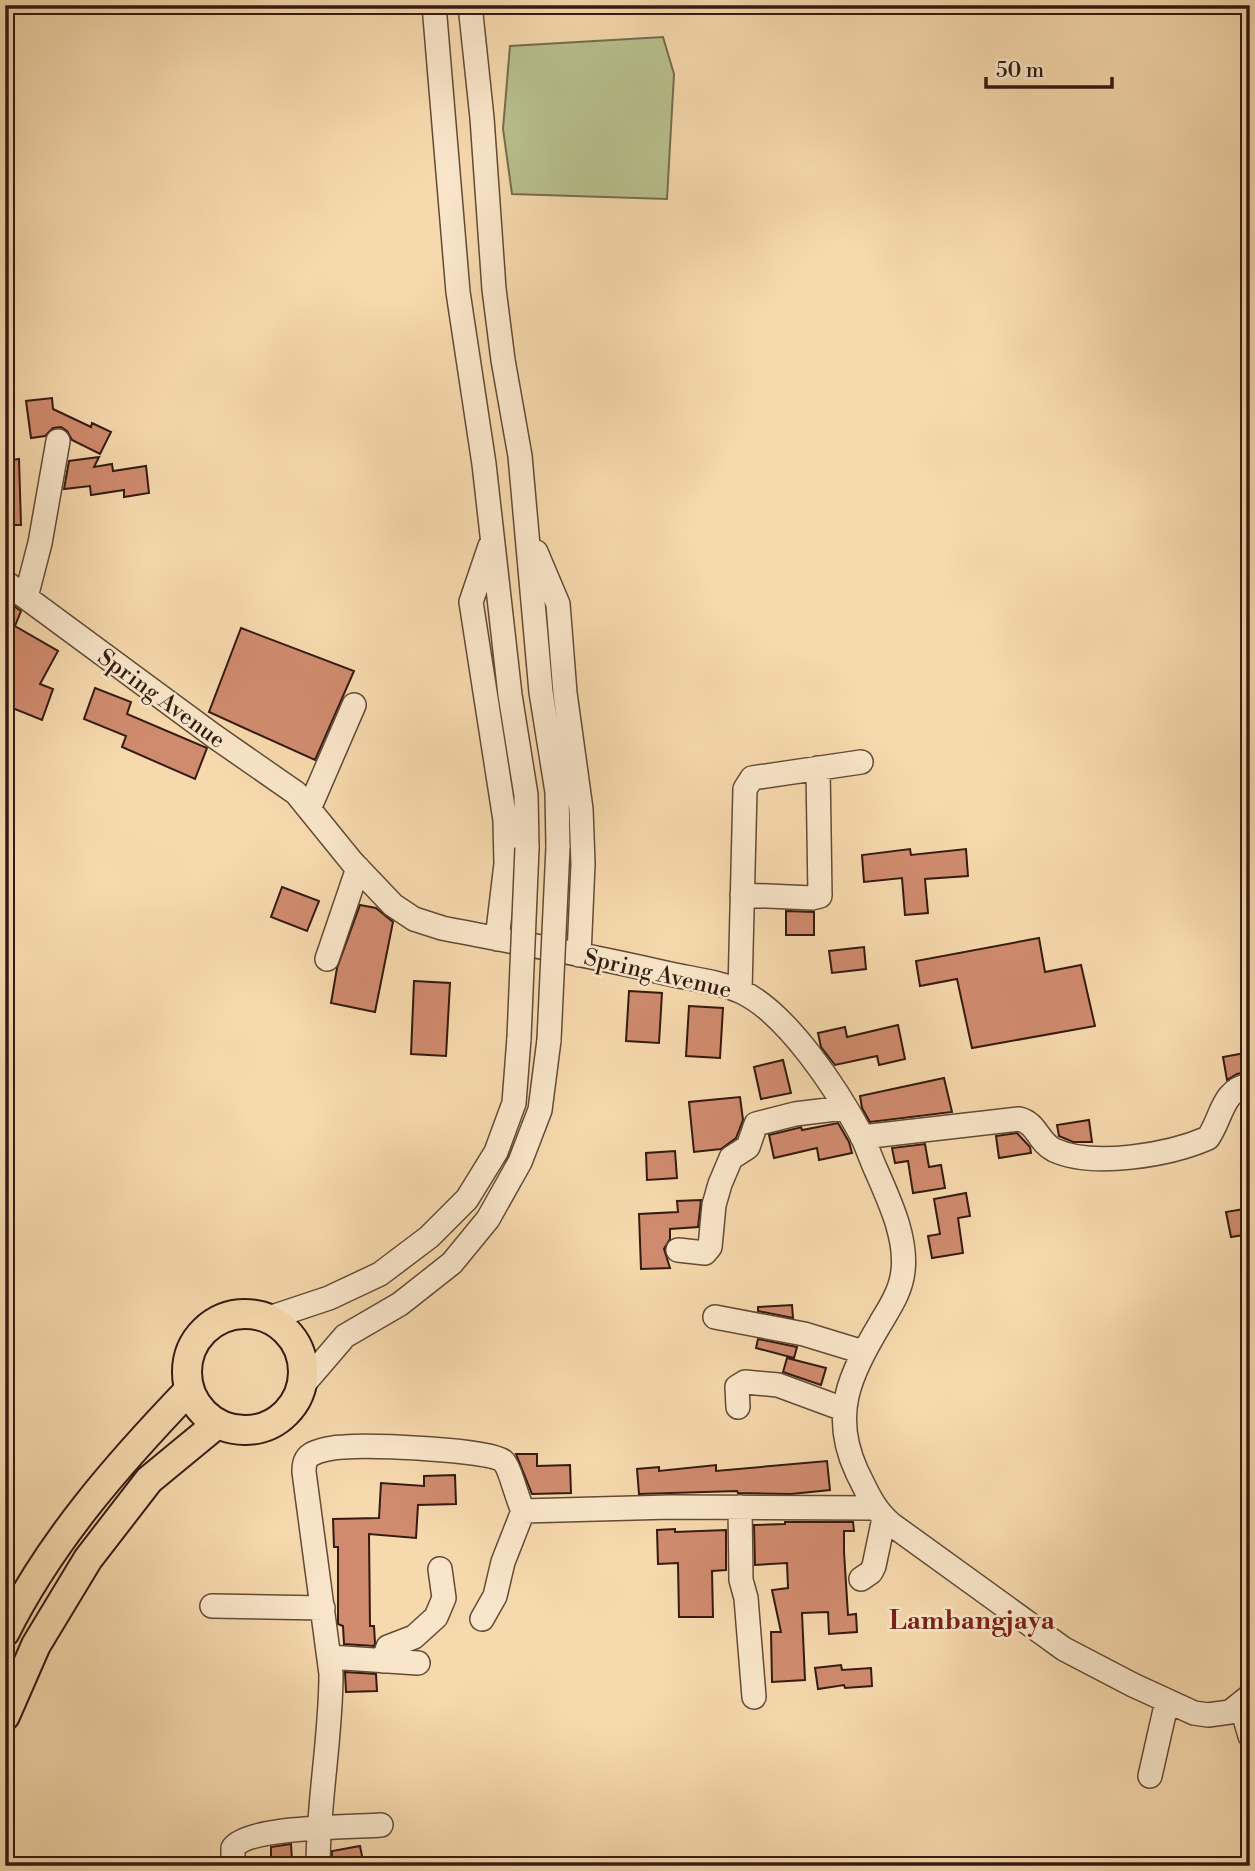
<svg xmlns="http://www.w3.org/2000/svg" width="1255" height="1871" font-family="'Libre Bodoni',serif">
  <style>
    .green { fill: #b8c08d; stroke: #766d4e; stroke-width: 2 }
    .building { fill: #d08b6e; stroke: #341a0f; stroke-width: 2 }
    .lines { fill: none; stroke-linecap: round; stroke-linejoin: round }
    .minor-casing { stroke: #644a36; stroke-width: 26 }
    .major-casing { stroke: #341a0f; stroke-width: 32 }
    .minor { stroke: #f9e6ca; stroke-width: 23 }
    .major { stroke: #f6d9ad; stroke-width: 28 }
    .minor-bridge-casing { stroke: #644a36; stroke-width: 26; stroke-linecap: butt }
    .minor-bridge { stroke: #f9e6ca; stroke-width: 23 }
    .labels { text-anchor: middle; stroke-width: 5; stroke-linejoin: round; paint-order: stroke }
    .street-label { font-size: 23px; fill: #341a0f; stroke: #f9e6ca }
    .quarter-label { font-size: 26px; font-weight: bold; fill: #7a1f14; stroke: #f9e6ca }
  </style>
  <rect width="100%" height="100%" fill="#f6d9ad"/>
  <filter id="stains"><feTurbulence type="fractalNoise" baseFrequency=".00286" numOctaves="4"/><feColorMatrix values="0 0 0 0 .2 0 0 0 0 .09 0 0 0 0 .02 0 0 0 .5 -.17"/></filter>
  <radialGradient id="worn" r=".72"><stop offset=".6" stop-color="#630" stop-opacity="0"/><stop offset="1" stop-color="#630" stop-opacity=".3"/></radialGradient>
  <path class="green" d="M663,37L674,74L667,199L512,194L503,129L510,46Z"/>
  <path class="building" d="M52,398L53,409L91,427L92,423L111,432L100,454L72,440L67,431L61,427L53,428L45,436L31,438L26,401Z
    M99,457L94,467L112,464L113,471L146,466L149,493L124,497V490L91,495L90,486L64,489L69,461Z
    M19,459L21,525H5V461Z
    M5,600L21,611L15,626L58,651L40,684L53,689L42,720L5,705Z
    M241,628L354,671L315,760L209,712Z
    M95,688L131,702L127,714L207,748L195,779L122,747L126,736L84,719Z
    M910,849L911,855L966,849L968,876L925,879L928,913L905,915L902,878L864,882L862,855Z
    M282,887L319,901L307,931L271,917Z
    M360,905L376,908L393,922L375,1012L331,1003L337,968Z
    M786,911L814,912V935H786Z
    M1039,938L1045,972L1081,965L1095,1026L972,1048L957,979L920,986L916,961Z
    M864,947L866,969L832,973L829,951Z
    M414,981L450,983L446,1056L411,1054Z
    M629,991L662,993L659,1043L626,1041Z
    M689,1006L723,1008L720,1058L686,1056Z
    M898,1025L905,1059L879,1065L877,1056L835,1065L821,1047L818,1033L845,1027L847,1037Z
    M1245,1053V1056H1250V1071L1237,1074L1227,1080L1223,1057Z
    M783,1060L791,1093L761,1099L754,1067Z
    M944,1078L952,1112L870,1122L862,1108L860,1096Z
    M740,1097L743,1120L736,1138L721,1149L694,1152L689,1102Z
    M1250,1100V1116H1243L1241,1105Z
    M1089,1120L1092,1142H1073L1059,1136L1057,1125Z
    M838,1123L849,1142L852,1153L819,1160L817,1148L774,1158L769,1135L798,1128L801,1127L802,1130Z
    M1017,1133L1030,1147L1031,1153L999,1158L996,1136Z
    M925,1144L929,1167L941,1165L945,1188L913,1193L908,1161L895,1163L892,1148Z
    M675,1151L677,1178L647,1180L646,1153Z
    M966,1193L970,1216L958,1218L963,1253L932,1258L928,1236L940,1234L934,1199Z
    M701,1200L698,1227L670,1229V1239L664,1249L670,1268L641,1269L639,1214L678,1212L677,1201Z
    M1250,1208V1234L1231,1237L1226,1212Z
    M792,1305L793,1318L758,1311V1307Z
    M758,1339L797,1347L794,1358L756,1348Z
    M787,1358L826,1368L821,1385L783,1372Z
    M516,1454H537V1466L570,1465L571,1493L532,1494Z
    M827,1461L830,1490L791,1494L738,1493L737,1491L639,1494L637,1469L659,1467V1471L716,1465V1471Z
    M455,1475L456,1504L418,1505L416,1538L369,1534L370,1626H374L375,1643L374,1646L344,1644L343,1626L338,1624V1547H334L333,1519L379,1518L381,1483L424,1486V1476Z
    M785,1522H853L854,1531H844V1552L848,1615L856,1614L857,1632L829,1634L828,1612L802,1613L805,1680L772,1682L771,1632H781L772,1590L788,1588L787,1563L755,1565L754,1525L785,1524Z
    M675,1529V1532L726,1530V1570L712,1571L713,1617H679L678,1563L658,1564L657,1530Z
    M841,1665L842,1670L871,1668L872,1686L845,1688L844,1685L818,1689L815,1668Z
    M345,1672L376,1674L377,1691L346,1692Z
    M291,1844L292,1860L271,1861V1847Z
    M360,1846L364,1866H332V1851Z"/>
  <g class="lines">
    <defs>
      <path id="minor" d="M434,5L458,292L484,464L510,695L526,795L527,848
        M470,5L482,118L494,289L503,360L520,456L541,692L557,792L558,847
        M490,546L471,602L505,820L506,864L497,939
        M536,552L558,604L565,693L581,809L583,864L579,955
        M5,582L214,736L296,793L352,862L393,905L414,919L442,928C518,943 595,956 670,974C693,979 721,982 742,992C788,1014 838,1091 862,1136C867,1147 871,1159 876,1170C889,1200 907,1237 903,1271C901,1291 890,1307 880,1324C850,1375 830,1414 857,1472C867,1492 874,1510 891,1524L1064,1649L1133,1685L1194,1713L1208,1715L1230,1712L1250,1696
        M26,597L40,543L58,441
        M309,809L354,705
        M742,895L812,898L820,896L818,768
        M327,959L358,868
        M740,991L745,789L752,778L861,762
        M862,1137L1019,1119C1037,1123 1038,1142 1054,1150C1093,1168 1169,1155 1208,1138C1222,1118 1222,1089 1250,1085
        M678,1250L705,1253L710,1247L714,1205L720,1184L731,1158L748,1147L756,1124L795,1114L844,1108
        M715,1317L804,1334L863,1352
        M269,1318L329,1298L380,1274L429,1237L467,1199L496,1152L514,1103L519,1038
        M302,1386L345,1336L400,1304L452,1263L488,1219L520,1162L540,1110L549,1040
        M738,1407L737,1387L745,1382L778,1385L843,1409
        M740,1507L741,1580L746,1598L754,1697
        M861,1579L871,1572L874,1566L884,1518
        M212,1606L323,1608
        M482,1619L495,1596L503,1562L523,1511
        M329,1657L418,1663
        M383,1661L388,1647L414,1637L436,1617L444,1598L440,1569
        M1241,1705L1250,1736
        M1150,1776L1167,1701
        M233,1866V1848C248,1826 352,1827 381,1825
        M318,1866C318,1802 331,1738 331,1674L304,1472C304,1464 305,1458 312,1454C320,1450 334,1447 344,1447C368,1445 488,1449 503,1461C510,1467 517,1499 523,1511L671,1507L875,1508"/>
      <path id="major" d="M187 1372a58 58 0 1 1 116 0a58 58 0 1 1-116 0Z
        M5,1632C51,1540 119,1463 189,1390
        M5,1716L36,1645L88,1559L149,1480L217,1424"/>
    </defs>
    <use href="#minor" class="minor-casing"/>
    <use href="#major" class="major-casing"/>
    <use href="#minor" class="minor"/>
    <use href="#major" class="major"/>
    <defs>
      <path id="minor-bridge" d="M519,1038L527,848
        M549,1040L558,847"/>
    </defs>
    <use href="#minor-bridge" class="minor-bridge-casing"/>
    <use href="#minor-bridge" class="minor-bridge"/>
  </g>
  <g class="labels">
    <g class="street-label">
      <text transform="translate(162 698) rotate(36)" y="8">Spring Avenue</text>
      <text transform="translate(658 973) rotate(13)" y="8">Spring Avenue</text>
    </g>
    <g class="quarter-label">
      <text x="972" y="1629">Lambangjaya</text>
    </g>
  </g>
  <rect width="1255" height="1871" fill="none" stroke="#f6d9ad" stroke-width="28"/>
  <rect x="7" y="7" width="1241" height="1857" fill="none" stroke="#341a0f" stroke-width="3.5"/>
  <rect x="14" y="14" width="1227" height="1843" fill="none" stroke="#341a0f" stroke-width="2"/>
  <path d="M986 77v10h126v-10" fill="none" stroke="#341a0f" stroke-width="3.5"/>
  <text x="996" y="77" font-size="21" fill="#341a0f" stroke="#f9e6ca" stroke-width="5" paint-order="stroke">50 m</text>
  <rect width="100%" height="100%" filter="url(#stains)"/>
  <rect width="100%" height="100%" fill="url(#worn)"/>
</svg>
